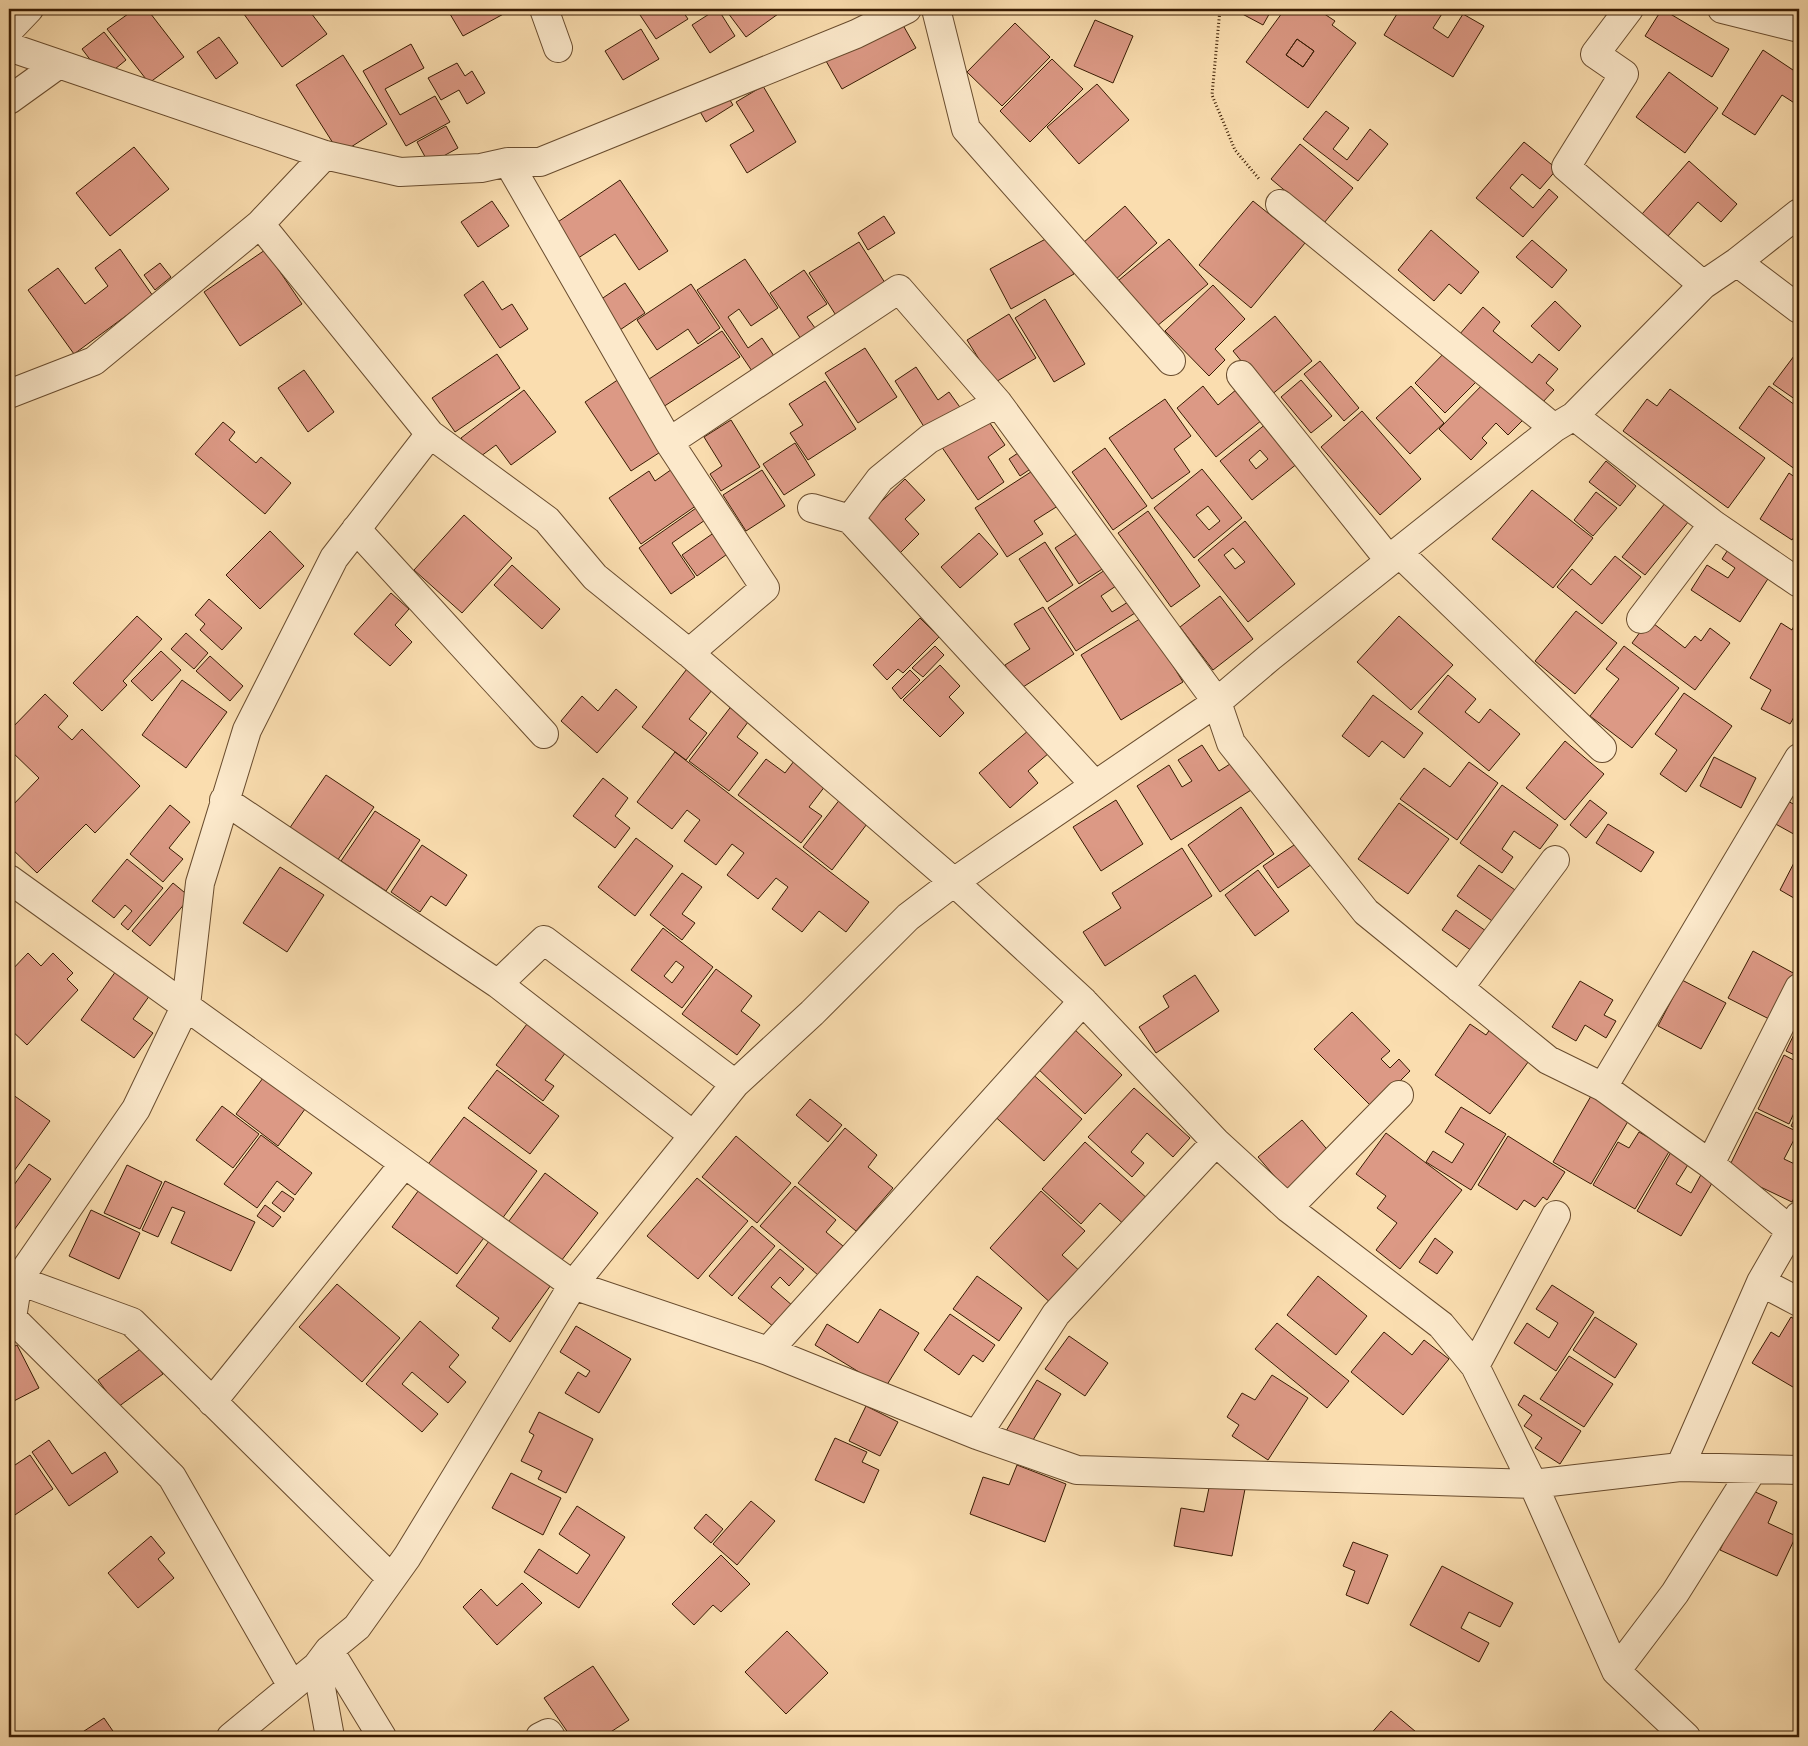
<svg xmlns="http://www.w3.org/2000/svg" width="1808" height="1746" font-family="'Gentium Book Plus',serif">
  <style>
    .building { fill: #dc9985; stroke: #391c03; fill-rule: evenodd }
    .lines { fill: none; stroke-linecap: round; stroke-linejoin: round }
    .minor-casing { stroke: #694c2e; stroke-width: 30 }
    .path { stroke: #391c03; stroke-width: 3; stroke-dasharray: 1 2.5; stroke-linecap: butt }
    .minor { stroke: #fce9cb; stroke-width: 28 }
  </style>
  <rect width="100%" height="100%" fill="#faddaf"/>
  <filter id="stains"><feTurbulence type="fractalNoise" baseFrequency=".004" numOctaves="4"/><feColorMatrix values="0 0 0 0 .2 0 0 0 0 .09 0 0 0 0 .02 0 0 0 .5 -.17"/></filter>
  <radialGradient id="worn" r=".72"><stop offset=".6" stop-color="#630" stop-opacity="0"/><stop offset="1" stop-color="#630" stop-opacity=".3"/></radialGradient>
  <path class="building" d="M135,9H147L184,57L149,83L107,29Z
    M243,9H308L327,34L282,67L241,10Z
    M447,9H508L509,11L463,36Z
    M636,9H681L688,19L656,39Z
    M717,9H718L735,36L710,53L692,25Z
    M725,9H785L746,37Z
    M1233,9H1272L1263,25Z
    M1285,9H1301L1306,12L1309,9H1317L1335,21L1332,25L1356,43L1308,108L1246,62ZM1297,39L1314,51L1303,67L1286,55Z
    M1400,9H1445L1433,28L1448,38L1463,14L1484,26L1453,77L1384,35Z
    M1662,9L1729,49L1712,77L1645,36Z
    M899,18L916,48L842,89L826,61Z
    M1095,20L1133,36L1113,83L1074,66Z
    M1015,23L1050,57L1002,106L967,72Z
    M641,29L659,59L623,80L605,51Z
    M104,32L126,60L104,78L82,49Z
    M219,37L238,63L216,79L197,52Z
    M1297,39L1314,51L1303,67L1286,55Z
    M411,44L424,68L385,89L400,115L435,96L450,122L406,146L363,71Z
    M1763,50L1799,74V106L1782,95L1755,135L1722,114Z
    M343,55L387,124L340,154L296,85Z
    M1052,59L1083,89L1030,142L1000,111Z
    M457,63L465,76L472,71L485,93L467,104L459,90L441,100L428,78Z
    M1669,72L1718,108L1685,153L1636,117Z
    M1097,84L1129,120L1079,164L1047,127Z
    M763,86L796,142L747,173L730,145L754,131L736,102Z
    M725,92L733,105L706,122L698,108Z
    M1326,111L1349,128L1333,149L1347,160L1370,129L1388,144L1358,181L1303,139Z
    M446,126L458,148L429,164L417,142Z
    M1524,142L1557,169L1540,189L1522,174L1510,188L1533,208L1549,189L1558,197L1523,237L1476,198Z
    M1300,144L1353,188L1324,223L1271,179Z
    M134,147L169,189L110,236L76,193Z
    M1689,161L1737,204L1721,222L1698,202L1668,236L1642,214Z
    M620,180L668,251L639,270L615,234L566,266L543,232Z
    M492,201L509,226L478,247L461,222Z
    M1253,201L1305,243L1251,308L1199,265Z
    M1125,206L1157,243L1115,280L1083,243Z
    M884,216L895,233L868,250L858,233Z
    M1431,230L1479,272L1461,294L1449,284L1434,301L1398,270Z
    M1053,235L1074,274L1011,309L990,269Z
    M1169,239L1208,284L1157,326L1119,280Z
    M1532,240L1567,270L1552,288L1516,257Z
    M859,242L887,286L837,317L809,273Z
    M120,249L153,296L74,354L28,290L58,268L85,304L108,286L95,268Z
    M265,250L302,304L240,346L204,292Z
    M745,259L778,308L751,326L739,309L728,317L748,348L762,338L774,356L752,371L697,290Z
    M160,263L171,277L155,290L144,275Z
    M804,270L827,304L807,317L818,332L803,342L770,293Z
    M483,281L502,310L512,304L528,329L500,348L464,295Z
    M625,283L645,313L614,334L594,304Z
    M691,284L720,328L698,344L688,329L657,350L637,320Z
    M1213,285L1245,319L1215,349L1225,360L1209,376L1165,331Z
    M1045,299L1085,364L1054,382L1015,318Z
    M1555,301L1581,326L1559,351L1531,326Z
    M1483,307L1500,322L1493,331L1532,363L1539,354L1558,369L1546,383L1554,390L1542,403L1459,335Z
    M1009,314L1036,358L994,383L967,340Z
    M1275,316L1312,361L1270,396L1233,351Z
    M722,331L740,357L663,407L646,381Z
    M865,348L897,397L858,423L825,373Z
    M1449,348L1480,378L1445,413L1415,383Z
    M497,354L520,388L455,432L432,398Z
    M1794,356L1799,360V402L1773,384Z
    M1320,361L1359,408L1344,421L1304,374Z
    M916,367L938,400L949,392L962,410L928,433L895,381Z
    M304,370L334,412L308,432L278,388Z
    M1490,377L1529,414L1508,435L1496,423L1482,438L1487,443L1471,460L1439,429Z
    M619,379L665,449L631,471L585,402Z
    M1301,380L1332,416L1311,433L1281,397Z
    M825,381L856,429L808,460L790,433L803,425L789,404Z
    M1203,386L1218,405L1237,389L1262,420L1216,457L1177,408Z
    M1411,386L1444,423L1410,454L1376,418Z
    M1769,386L1799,408V465L1796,470L1739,428Z
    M1670,389L1765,458L1728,508L1623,431L1647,399L1657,406Z
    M524,390L556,432L511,465L496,445L477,459L461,438Z
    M1165,399L1191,436L1174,449L1190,472L1152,499L1109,438Z
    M1362,411L1421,479L1380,515L1321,447Z
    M983,413L1005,445L988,457L1004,482L978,500L939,443Z
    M731,420L760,467L721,491L710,474L722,466L704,437Z
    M223,422L235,432L229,440L256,463L261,457L291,483L265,514L195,454Z
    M1267,423L1298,463L1252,500L1220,461ZM1260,450L1268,459L1256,469L1249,460Z
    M795,443L815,475L784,495L763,464Z
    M1027,447L1038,464L1020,476L1009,459Z
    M1105,448L1147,506L1113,530L1072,472Z
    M1606,461L1636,486L1620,506L1589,482Z
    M675,467L700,503L641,544L609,498L649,471L655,481Z
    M1037,468L1061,504L1034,521L1043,534L1007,557L975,508Z
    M1202,469L1242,518L1194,558L1154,508ZM1208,506L1220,521L1209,530L1196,515Z
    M762,470L785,506L746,531L723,495Z
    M1789,473L1799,480V529L1792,540L1760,519Z
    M905,479L925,500L905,519L919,534L897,556L862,520Z
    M1532,490L1593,538L1553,588L1492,539Z
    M1596,492L1617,508L1593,536L1574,520Z
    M1666,502L1689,521L1645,575L1622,557Z
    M699,506L708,518L672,543L695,577L671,594L639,548Z
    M1148,511L1200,586L1171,607L1118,533Z
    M464,515L512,558L462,613L414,570Z
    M1245,521L1295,584L1248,622L1198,560ZM1233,548L1245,562L1235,569L1224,555Z
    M1084,529L1107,566L1079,584L1055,548Z
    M270,531L304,566L260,609L226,575Z
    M715,532L730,552L697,576L682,555Z
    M979,533L998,554L960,588L941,567Z
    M1045,542L1073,585L1047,602L1019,559Z
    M1731,545L1773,571L1740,622L1691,590L1707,565L1728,578L1735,568L1722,559Z
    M1615,556L1641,577L1602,624L1557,587L1572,569L1591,585Z
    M512,565L560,609L542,629L494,585Z
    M1108,568L1119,584L1101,596L1112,612L1128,602L1135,613L1076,651L1048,608Z
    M391,593L409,609L395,625L412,642L390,666L354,634Z
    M1220,596L1253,639L1213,670L1180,627Z
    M209,599L242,628L222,650L200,630L205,624L195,615Z
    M1043,607L1074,654L1020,689L1005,665L1030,649L1014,624Z
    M1576,611L1617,643L1575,694L1535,661Z
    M137,616L162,639L123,681L127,685L102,711L73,683Z
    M1399,616L1453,665L1411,710L1357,662Z
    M1799,616V708L1790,724L1761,709L1771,690L1750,678L1781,623L1792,630Z
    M1143,617L1183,682L1121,720L1081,655Z
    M920,618L939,637L903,673L898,669L887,680L873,665Z
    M1649,620L1685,648L1695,636L1701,641L1710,628L1730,643L1695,690L1632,643Z
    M186,633L208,653L194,669L171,649Z
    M935,646L944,655L923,677L912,668Z
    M1624,646L1679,688L1632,748L1590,716L1619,679L1606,669Z
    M161,651L181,670L152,701L131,681Z
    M210,656L243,686L230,701L196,671Z
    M690,665L716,685L689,719L707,733L686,760L642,727Z
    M940,665L960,686L949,697L964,713L940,737L903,700Z
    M910,670L920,680L901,699L892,688Z
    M1448,675L1476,699L1465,712L1479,723L1490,709L1520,734L1489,771L1418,712Z
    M182,680L227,712L186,768L142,735Z
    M616,689L637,707L597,753L561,721L582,696L598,711Z
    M1684,693L1732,726L1686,792L1660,774L1677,750L1655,734Z
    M45,694L68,716L58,727L72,740L82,729L140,786L95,833L86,824L37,873L9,846V809L39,778L9,749V731Z
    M1373,695L1423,733L1404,758L1382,741L1369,757L1342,736Z
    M733,704L751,718L737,737L758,753L729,791L689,761Z
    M1029,730L1049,753L1028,771L1038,783L1010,808L979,773Z
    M1565,741L1604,774L1565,820L1526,788Z
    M1202,745L1219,771L1238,759L1256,787L1171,840L1137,786L1169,765L1182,787L1192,781L1178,760Z
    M675,752L869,902L846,932L819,911L802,932L772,909L788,887L776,878L758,899L727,875L744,853L732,844L716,865L684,841L700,820L687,810L672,829L637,802Z
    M797,757L829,781L809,807L822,816L801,843L738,795L766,759L785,773Z
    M1714,757L1756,778L1741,808L1700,786Z
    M1469,762L1498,783L1457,840L1400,799L1424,768L1450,787Z
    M326,775L374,807L337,861L289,829Z
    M603,778L628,798L615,816L630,828L615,848L573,816Z
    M1502,785L1558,825L1540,849L1514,831L1502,849L1513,857L1502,873L1460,843Z
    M844,794L873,816L832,870L803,847Z
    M1784,799L1797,806L1799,802V837L1772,822Z
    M1116,800L1143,844L1101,871L1073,827Z
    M1590,800L1607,813L1586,838L1570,825Z
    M1399,803L1449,839L1408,894L1358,859Z
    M170,805L190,822L169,848L183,859L163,882L130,854Z
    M1241,807L1274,854L1220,892L1188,845Z
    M375,811L420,840L386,891L341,861Z
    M1608,824L1654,852L1641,872L1596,843Z
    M636,838L673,866L635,916L598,887Z
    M1297,843L1312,864L1278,888L1263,866Z
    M422,845L467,875L446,906L431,896L420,912L391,892Z
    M1182,848L1212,896L1105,966L1083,932L1121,908L1112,893Z
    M1799,853V901L1780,890Z
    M127,859L163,888L128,930L121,924L132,911L125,905L114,918L92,901Z
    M1479,865L1518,892L1495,923L1457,896Z
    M280,867L324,895L287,952L243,923Z
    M1258,870L1289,911L1255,936L1225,895Z
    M682,873L702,887L682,914L695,923L682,940L650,915Z
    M173,883L190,897L150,946L132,931Z
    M1456,910L1486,931L1472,951L1442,930Z
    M663,928L713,967L682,1008L631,970ZM676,961L684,967L672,983L664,976Z
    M1753,951L1795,974L1771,1020L1728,998Z
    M28,953L41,966L53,953L73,973L67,979L78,990L27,1045L9,1028V973Z
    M716,969L752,996L741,1011L760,1025L737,1055L682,1014Z
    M116,971L150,995L133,1019L153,1033L134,1058L81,1020Z
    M1195,975L1219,1011L1156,1053L1139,1027L1169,1007L1163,996Z
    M1682,980L1726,1003L1701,1049L1658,1026Z
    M1580,981L1613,1000L1604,1015L1616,1021L1606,1038L1585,1025L1576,1041L1552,1027Z
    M1352,1012L1390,1051L1381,1059L1390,1068L1399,1059L1410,1071L1373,1108L1314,1049Z
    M527,1024L566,1052L545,1080L554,1086L543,1101L496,1065Z
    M1470,1024L1486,1035L1493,1025L1534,1054L1490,1114L1435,1075Z
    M1799,1024V1057L1786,1051Z
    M1071,1026L1122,1075L1085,1114L1034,1065Z
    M1784,1055L1799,1063V1102L1789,1124L1758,1109Z
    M497,1070L559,1116L530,1154L468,1108Z
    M1028,1070L1082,1119L1044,1161L990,1112Z
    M266,1074L308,1105L278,1146L236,1114Z
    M1134,1088L1190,1138L1173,1157L1147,1133L1131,1152L1144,1163L1132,1177L1088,1137Z
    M9,1092L50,1121L9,1178Z
    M1591,1096L1630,1118L1591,1184L1553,1162Z
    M810,1099L842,1125L828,1142L796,1115Z
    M222,1106L259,1134L233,1168L196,1140Z
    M1461,1107L1506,1134L1471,1190L1426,1162L1433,1151L1452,1163L1464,1144L1445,1132Z
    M1799,1110V1130L1791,1126Z
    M1756,1112L1798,1132L1784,1159L1799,1166V1188L1792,1202L1727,1171Z
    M464,1117L537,1171L499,1223L426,1167Z
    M1302,1120L1331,1154L1288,1192L1258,1157Z
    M845,1128L877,1155L868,1167L893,1188L856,1231L798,1183Z
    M1639,1132L1670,1150L1635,1209L1593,1185L1618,1142L1629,1148Z
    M1386,1133L1462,1190L1400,1269L1376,1250L1397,1223L1377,1208L1386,1196L1356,1174Z
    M261,1135L312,1173L295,1195L277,1181L257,1208L224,1184Z
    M736,1136L791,1183L757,1223L702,1177Z
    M1508,1136L1565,1172L1547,1200L1543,1197L1535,1207L1524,1200L1517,1210L1478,1185Z
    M1085,1142L1150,1201L1127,1227L1100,1203L1081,1224L1042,1189Z
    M1671,1152L1689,1163L1676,1184L1691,1193L1703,1171L1715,1178L1681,1236L1637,1211Z
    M29,1164L51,1179L9,1237V1192Z
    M127,1165L162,1182L140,1229L104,1213Z
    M545,1173L598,1213L558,1265L506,1225Z
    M697,1178L748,1221L698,1279L647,1236Z
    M165,1181L255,1222L231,1271L171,1243L185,1212L172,1207L158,1237L142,1230Z
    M424,1183L489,1231L457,1274L392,1227Z
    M795,1186L836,1220L826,1232L843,1246L818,1275L760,1226Z
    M282,1191L294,1199L284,1212L272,1203Z
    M1041,1191L1085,1231L1062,1255L1082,1273L1053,1305L990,1248Z
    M265,1205L281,1217L273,1227L257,1216Z
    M91,1210L140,1233L119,1279L69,1256Z
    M752,1226L775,1246L732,1296L709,1276Z
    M495,1233L556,1278L510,1342L492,1328L499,1318L456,1286Z
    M1435,1238L1453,1252L1437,1274L1419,1262Z
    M780,1249L804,1269L789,1286L780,1277L771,1287L793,1306L774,1327L738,1298Z
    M977,1276L1022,1308L999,1341L953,1309Z
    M1318,1276L1367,1316L1336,1355L1287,1315Z
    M337,1284L400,1338L362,1382L299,1327Z
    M1552,1285L1594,1312L1556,1371L1514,1343L1527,1323L1549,1338L1558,1323L1536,1309Z
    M880,1309L919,1333L885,1388L815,1345L827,1324L858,1343Z
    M950,1314L995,1345L983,1362L973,1355L959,1375L924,1350Z
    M1595,1317L1637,1344L1615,1378L1573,1350Z
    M1791,1317L1799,1322L1798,1390L1752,1363L1771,1332L1779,1337Z
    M420,1321L459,1355L449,1367L466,1382L448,1403L412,1372L402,1384L438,1414L422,1432L366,1384Z
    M1277,1323L1349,1381L1327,1408L1255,1349Z
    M576,1326L631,1359L599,1413L565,1393L578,1372L586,1377L590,1371L560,1352Z
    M1384,1332L1412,1355L1424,1340L1449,1359L1403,1415L1351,1372Z
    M1069,1336L1108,1363L1085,1396L1045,1369Z
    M17,1345L39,1388L10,1403L9,1401V1349Z
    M143,1347L163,1374L118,1407L98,1380Z
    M1569,1356L1613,1384L1584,1427L1540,1399Z
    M1272,1375L1308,1398L1268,1460L1232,1436L1239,1425L1227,1417L1242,1393L1255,1400Z
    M1037,1380L1061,1394L1030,1445L1006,1431Z
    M1524,1395L1581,1431L1560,1464L1535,1448L1542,1438L1524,1426L1532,1415L1518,1405Z
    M866,1406L898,1422L880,1456L849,1441Z
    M539,1412L593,1439L566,1493L538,1479L542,1471L521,1461L534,1435L529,1432Z
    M835,1438L867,1452L862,1462L879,1470L864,1503L815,1480Z
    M49,1440L72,1474L105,1452L118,1472L69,1506L32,1452Z
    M30,1455L53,1489L9,1519V1469Z
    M1017,1465L1066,1484L1045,1542L970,1514L983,1477L1009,1485Z
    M511,1473L561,1498L543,1535L492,1508Z
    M1210,1483L1245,1489L1232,1556L1174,1546L1181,1508L1204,1512Z
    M1749,1489L1777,1502L1768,1523L1796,1536L1777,1576L1720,1550Z
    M751,1501L775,1521L737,1565L713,1544Z
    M577,1506L625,1537L579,1608L524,1572L539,1549L577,1574L590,1555L559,1534Z
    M706,1514L723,1529L711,1543L694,1528Z
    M151,1536L165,1553L158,1559L174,1578L138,1608L108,1573Z
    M1353,1542L1388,1555L1368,1604L1346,1595L1355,1571L1343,1566Z
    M721,1555L750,1584L721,1612L713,1605L694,1625L672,1604Z
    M1442,1566L1513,1603L1500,1627L1469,1612L1461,1628L1489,1643L1479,1662L1410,1625Z
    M522,1583L542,1603L497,1645L463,1607L481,1589L497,1606Z
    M787,1631L828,1673L786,1714L745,1672Z
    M593,1666L629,1720L603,1737H571L544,1698Z
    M1391,1711L1422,1737H1368Z
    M104,1718L117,1737H75Z"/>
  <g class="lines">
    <defs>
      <path id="minor" d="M544,9L558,48
        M936,9L966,129L1171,361
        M1629,9L1595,54L1624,74L1566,167L1703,285
        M1722,9L1799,28
        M9,30L29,9
        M9,47L325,155L400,172L481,168L508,162H540L856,34L907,9
        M9,100L59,64
        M508,162L669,442L765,588L689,653
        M1280,204L1554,428
        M260,224L430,434L547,520L595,577L689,653L954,882L1083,1001L1216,1142L1288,1208L1441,1325L1475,1366L1533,1484L1616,1671L1686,1737
        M1737,262L1799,309
        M1241,375L1390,561
        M9,394L94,361L260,224L325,155
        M1574,416L1713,524L1799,583
        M669,442L899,289L998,403L1217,702L1231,743L1366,912L1548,1060L1603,1087L1710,1164L1790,1230
        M812,508L850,519L1095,785
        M850,519L880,479L929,439L998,403
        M356,529L544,734
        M1398,552L1602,748
        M1641,619L1713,524
        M224,800L498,984L693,1135
        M9,879L573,1285L768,1351L977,1435L1077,1470L1533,1484L1680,1467L1799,1470
        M498,984L544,940L735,1084
        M1459,988L1555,860
        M1603,1087L1799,758
        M1710,1164L1799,988
        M1288,1208L1399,1095
        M9,1277L132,1322L391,1578
        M1761,1282L1799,1302
        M768,1351L1083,1001
        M1475,1366L1556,1215
        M212,1402L404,1164
        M977,1435L1056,1314L1216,1142
        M1680,1467L1761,1282L1799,1216
        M329,1650L382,1737
        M317,1666L330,1737
        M1616,1671L1675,1593L1753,1469
        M292,1686L172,1477L12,1318L18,1280L136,1109L186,1005L200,883L247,730L334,558L430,434
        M231,1737L317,1666L329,1650L357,1627L407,1557L573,1285L735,1084L812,1013L908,917L954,882L1003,848L1217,702L1270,657L1390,561L1398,552L1554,428L1574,416L1703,285L1737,262L1799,213
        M540,1737L548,1733L551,1737"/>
    </defs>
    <use href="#minor" class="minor-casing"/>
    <path class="path" d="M1220,9L1212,95L1235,150L1260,180"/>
    <use href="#minor" class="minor"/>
  </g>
  <rect width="1808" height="1746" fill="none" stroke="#faddaf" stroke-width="30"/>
  <rect x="10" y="10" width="1788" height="1726" fill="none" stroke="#391c03" stroke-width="2.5"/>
  <rect x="15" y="15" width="1778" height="1716" fill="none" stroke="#391c03"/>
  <rect width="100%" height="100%" filter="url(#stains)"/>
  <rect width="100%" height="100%" fill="url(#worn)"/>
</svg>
